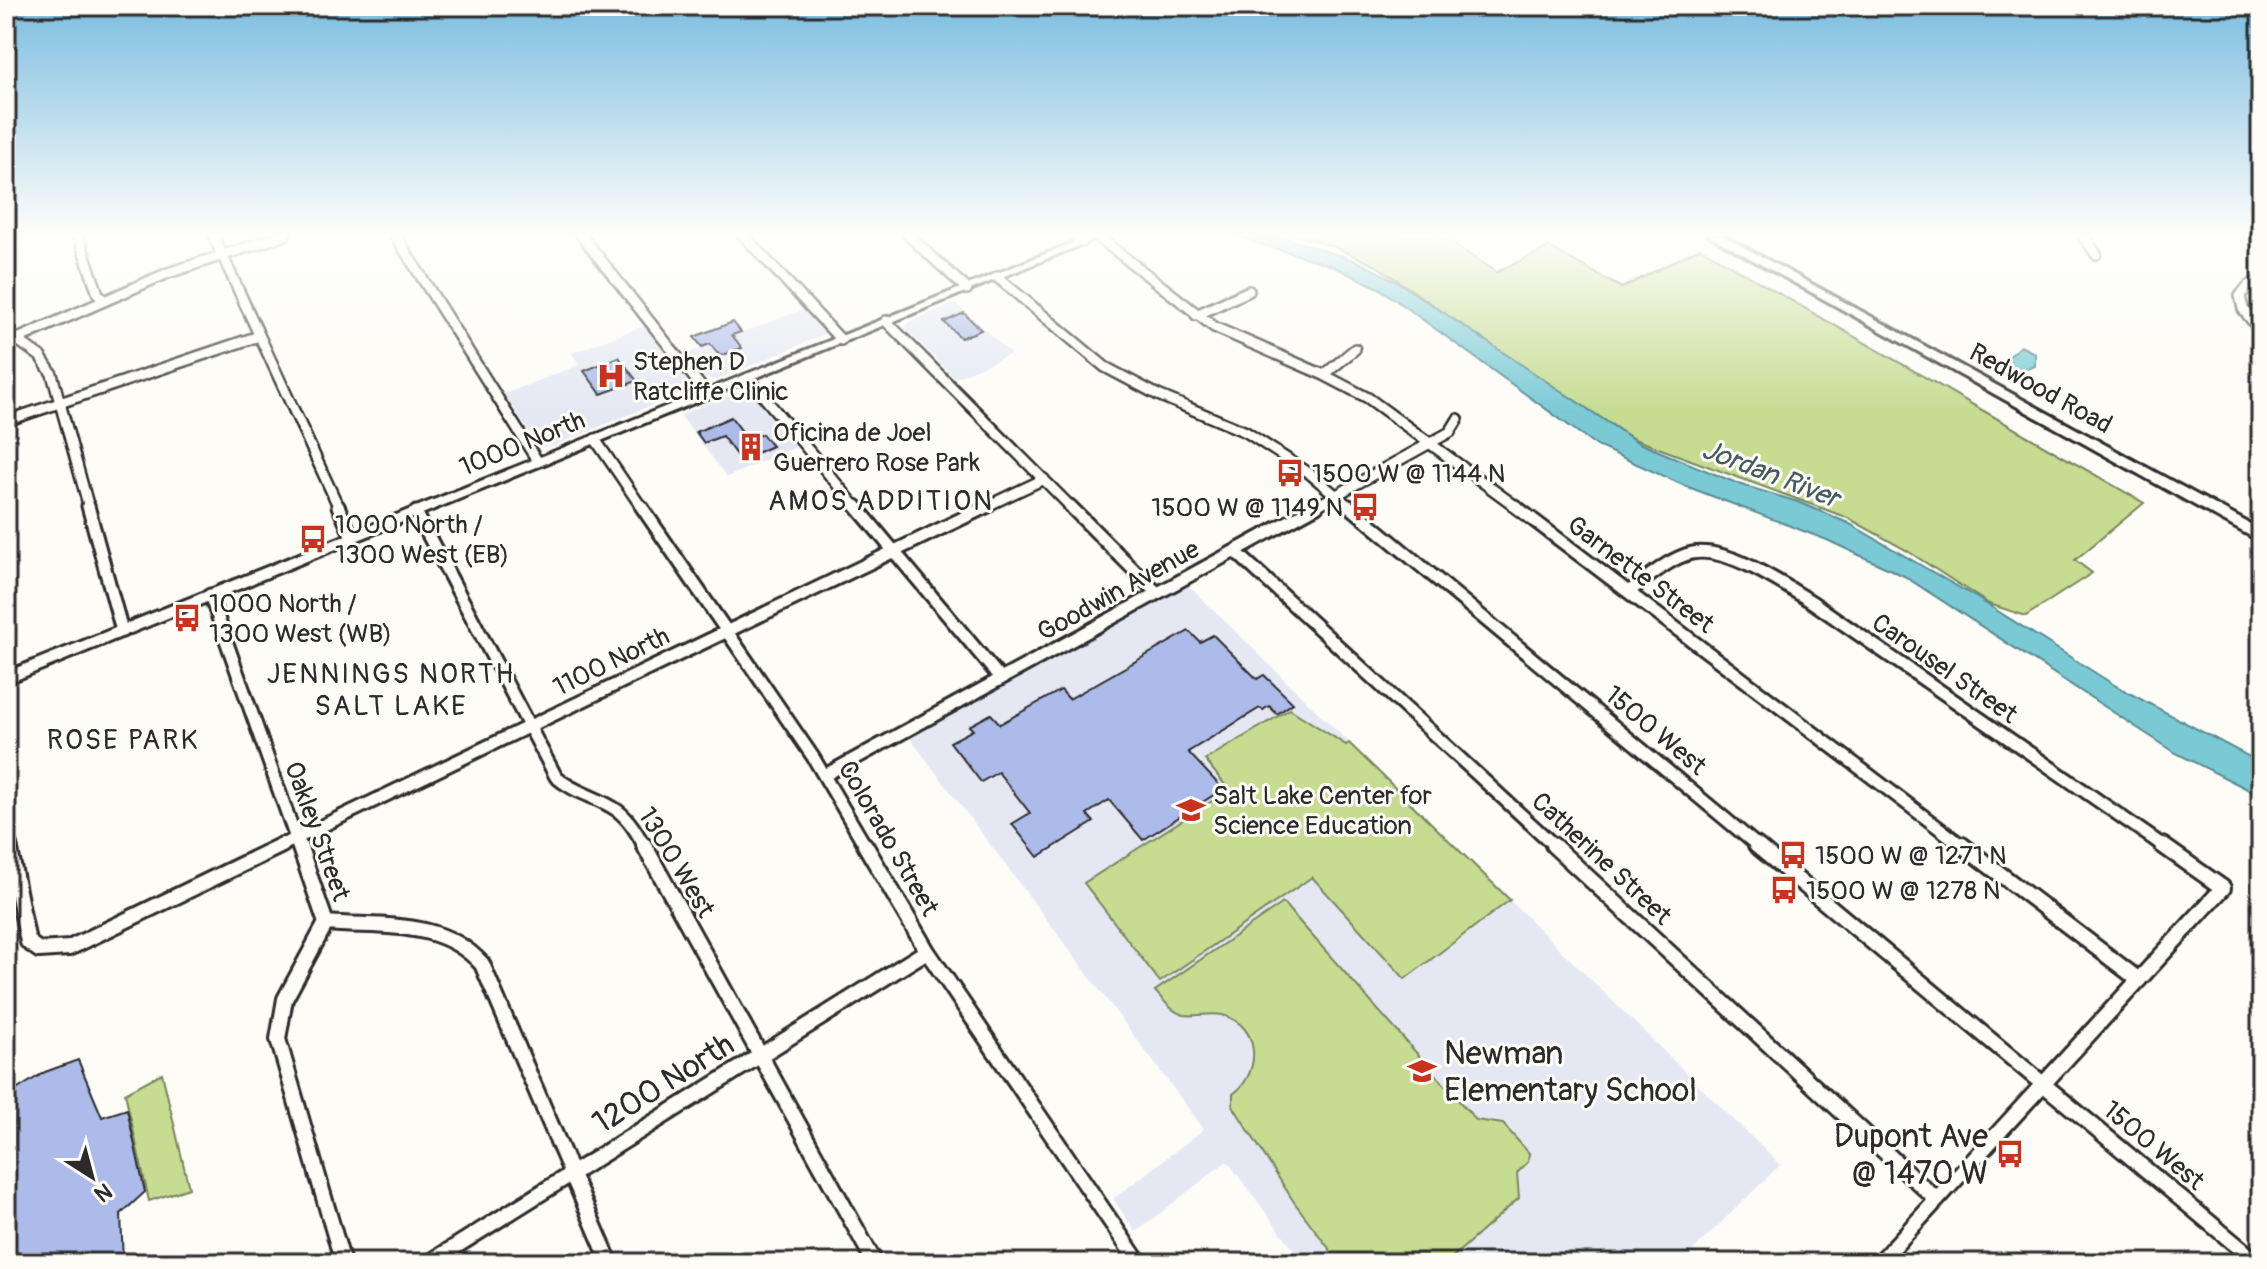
<svg xmlns="http://www.w3.org/2000/svg" width="2267" height="1269" font-family="Pangolin,sans-serif">
  <style>
    .built { fill: #e5e8f3 }
    .green { fill: #c6dc91; stroke: #78845e; stroke-width: 2 }
    .water { fill: #7acad5; stroke: #5a8a91; stroke-width: 2 }
    .building { fill: #adbbeb; stroke: #2b2b2b; stroke-width: 2 }
    .lines { fill: none; stroke-linecap: round; stroke-linejoin: round }
    .minor-far2-casing { stroke: #2b2b2b; stroke-width: 14 }
    .minor-far1-casing { stroke: #2b2b2b; stroke-width: 17 }
    .minor-casing { stroke: #2b2b2b; stroke-width: 20 }
    .tertiary-casing { stroke: #2b2b2b; stroke-width: 6 }
    .secondary-casing { stroke: #2b2b2b; stroke-width: 6 }
    .minor-far2 { stroke: #fdfcf7; stroke-width: 9 }
    .minor-far1 { stroke: #fdfcf7; stroke-width: 11 }
    .minor { stroke: #fdfcf7; stroke-width: 14 }
    .tertiary { fill: #fdfcf7; fill-rule: evenodd }
    .secondary { fill: #fdfcf7; fill-rule: evenodd }
    .labels { text-anchor: middle; stroke-width: 6; stroke-linejoin: round; paint-order: stroke }
    .poi-label { font-size: 26px; fill: #2b2b2b; stroke: #fdfcf7; text-anchor: start }
    .street-label { font-size: 26px; fill: #2b2b2b; stroke: #fdfcf7 }
    .water-label { font-size: 28px; font-style: italic; fill: #435b5e; stroke: #fdfcf7 }
    .neighbourhood-label { font-size: 28px; letter-spacing: 2px; fill: #2b2b2b; stroke: #fdfcf7 }
    .near-poi-label { font-size: 32px; fill: #2b2b2b; stroke: #fdfcf7; text-anchor: start }
    .near-street-label { font-size: 32px; fill: #2b2b2b; stroke: #fdfcf7 }
  </style>
  <rect width="100%" height="100%" fill="#fdfcf7"/>
  <filter id="ink" filterUnits="userSpaceOnUse"><feTurbulence type="fractalNoise" baseFrequency=".0125" numOctaves="2"/><feDisplacementMap in="SourceGraphic" scale="16" xChannelSelector="R" yChannelSelector="G"/><feConvolveMatrix kernelMatrix="1 2 1 2 8 2 1 2 1" color-interpolation-filters="sRGB"/></filter>
  <g filter="url(#ink)">
    <path class="built" d="M956,303L1011,354L955,378L905,328L909,322Z
      M804,309L823,330V335L717,380L705,378L686,354Z
      M644,326L688,383V390L553,446L539,447L504,394L579,365L572,353Z
      M746,391L752,394L796,447L727,477L680,415L736,392Z
      M1188,585L1780,1165L1680,1263H1304L1227,1161L1136,1232L1113,1199L1204,1129L910,738Z"/>
    <path class="green" d="M1296,235H1439L1497,272L1549,247L1622,288L1700,248L2144,503L2075,560L2092,573L2026,616L1989,604L1906,550L1848,518L1634,439L1557,391L1377,266L1337,248Z
      M1290,709L1346,745L1349,743L1510,900L1405,979L1312,877L1160,982L1084,883L1226,792V786L1205,760Z
      M1283,903L1476,1120L1503,1124L1529,1153L1528,1162L1517,1173L1519,1198L1446,1263H1340L1294,1202L1233,1106V1094C1261,1074 1262,1025 1222,1015C1210,1012 1196,1017 1184,1015C1172,1012 1163,1000 1155,991Z
      M162,1073L189,1188L149,1201L125,1093Z"/>
    <path class="water" d="M1232,235H1277L1359,262L1396,281L1639,443L1739,484L1798,502L1848,523L1977,598L2116,686L2261,763V796L2176,753L1904,576L1827,540L1683,485L1597,446L1379,288L1330,265Z
      M2020,346L2035,353V366C2020,372 2003,373 1991,361H2005Z"/>
    <path class="building" d="M964,313L981,330L961,338L944,322Z
      M733,322L741,332L732,335L742,348L720,356L710,344L702,347L694,337Z
      M619,357L637,381L601,394L584,371Z
      M731,417L748,439L762,434L772,446L740,460L722,436L704,443L696,432Z
      M1189,631L1200,642L1213,635L1257,679L1264,675L1293,703L1277,714L1269,706L1263,710L1260,708L1188,752L1223,789L1143,840L1109,800L1087,814L1094,822L1038,857L1012,824L1030,813L998,772L981,782L950,742L973,730L969,726L991,714L1000,724L1061,690L1069,699Z
      M78,1060L102,1117L127,1109L145,1192L121,1214L123,1263H6V1170L13,1165V1092L45,1072Z"/>
    <g class="lines">
      <defs>
        <path id="minor-far2" d="M78,235L98,294L104,301
          M213,235L339,508
          M395,235L538,462
          M581,235L707,394
          M743,235L841,340
          M908,235L967,289
          M1073,235L1082,242
          M2083,235L2096,254
          M1097,236L1214,327L1324,375L1368,398L1518,508
          M997,277L1105,367L1158,395L1246,432L1309,473L1351,508
          M1196,315L1249,291
          M886,321L1072,508
          M2257,327L2243,309L2240,296L2248,286L2261,281
          M6,332L40,356L52,374L89,508
          M6,344L168,273L285,235
          M1324,375L1355,349
          M748,378L857,508
          M6,421L259,336
          M595,439L642,508
          M983,508L1044,479
          M1313,508L1450,432L1458,419"/>
        <path id="minor-far1" d="M88,506L122,631
          M338,506L352,537
          M641,506L813,757L866,847
          M856,506L1001,679
          M1070,506L1157,593
          M1349,506L1759,847
          M1515,506L1964,847
          M416,512L556,777C574,793 599,797 618,811C630,820 638,835 645,847
          M1235,551L1556,847
          M1628,592C1647,579 1669,558 1692,553C1727,546 1783,584 1812,602L2165,847
          M210,595L299,847
          M825,775L1317,506
          M6,828L10,847
          M278,847L988,506"/>
        <path id="minor" d="M9,845L28,942L39,950L69,948L282,845
          M299,845L326,923L285,999L278,1039L343,1263
          M644,845L875,1263
          M865,845L927,951L1139,1263
          M1553,845L1937,1200
          M1756,845L2258,1263
          M1962,845L2139,980
          M326,923C382,928 441,918 482,964L610,1263
          M429,1263L927,951
          M1879,1263L2223,888L2162,845"/>
        <path id="tertiary" d="M1092,235H1105L6,684V672Z"/>
        <path id="secondary" d="M1708,235H1722L2261,530V542Z"/>
      </defs>
      <use href="#minor-far2" class="minor-far2-casing"/>
      <use href="#minor-far1" class="minor-far1-casing"/>
      <use href="#minor" class="minor-casing"/>
      <use href="#tertiary" class="tertiary-casing"/>
      <use href="#secondary" class="secondary-casing"/>
      <use href="#minor-far2" class="minor-far2"/>
      <use href="#minor-far1" class="minor-far1"/>
      <use href="#minor" class="minor"/>
      <use href="#tertiary" class="tertiary"/>
      <use href="#secondary" class="secondary"/>
    </g>
  </g>
  <linearGradient id="sky" x2="0" y2="1"><stop stop-color="#7cbde0"/><stop offset="0.57" stop-color="#fefefb"/><stop offset="1" stop-color="#fefefb" stop-opacity="0"/></linearGradient>
  <rect width="2267" height="412" fill="url(#sky)"/>
  <defs>
    <symbol id="hospital-bare" viewBox="-9 -9 18 18"><path d="M-5-5h3v3.5h4V-5h3V5h-3V1.5h-4V5h-3Z" fill="#c8321e" stroke="#fdfcf7" stroke-width="2.5" paint-order="stroke"/></symbol>
    <symbol id="building-bare" viewBox="-9 -9 18 18"><path d="M-4-6H4V6H1V3H-1V6H-4ZM-2.5-4.3h1.7v1.8h-1.7ZM.8-4.3h1.7v1.8H.8ZM-2.5-1h1.7V.8h-1.7ZM.8-1h1.7V.8H.8Z" fill="#c8321e" stroke="#fdfcf7" stroke-width="2.5" paint-order="stroke"/></symbol>
    <symbol id="bus-bare" viewBox="-9 -9 18 18"><path d="M-5-6H5V4H4V6H2V4H-2V6H-4V4H-5ZM-3.5-4V0h7V-4ZM-3.5 1.2v1.5H-2V1.2ZM2 1.2v1.5H3.5V1.2Z" fill="#c8321e" stroke="#fdfcf7" stroke-width="2.5" paint-order="stroke"/></symbol>
    <symbol id="school-bare" viewBox="-9 -9 18 18"><path d="M0-5L7-2L0 1L-7-2ZM-4 1L0 2.5L4 1V4Q0 6-4 4Z" fill="#c8321e" stroke="#fdfcf7" stroke-width="2.5" paint-order="stroke"/></symbol>
  </defs>
  <g fill-rule="evenodd">
    <use href="#hospital-bare" x="591" y="356" width="40" height="40"/>
    <use href="#building-bare" x="731" y="427" width="40" height="40"/>
    <use href="#bus-bare" x="1270" y="453" width="40" height="40"/>
    <use href="#bus-bare" x="1345" y="487" width="40" height="40"/>
    <use href="#bus-bare" x="293" y="519" width="40" height="40"/>
    <use href="#bus-bare" x="167" y="598" width="40" height="40"/>
    <use href="#school-bare" x="1171" y="790" width="40" height="40"/>
    <use href="#bus-bare" x="1773" y="835" width="40" height="40"/>
    <use href="#bus-bare" x="1764" y="870" width="40" height="40"/>
    <use href="#school-bare" x="1402" y="1051" width="40" height="40"/>
    <use href="#bus-bare" x="1990" y="1134" width="40" height="40"/>
  </g>
  <g class="labels">
    <g class="poi-label">
      <text x="633" y="370">Stephen D<tspan x="633" dy="30">Ratcliffe Clinic</tspan></text>
      <text x="773" y="441">Oficina de Joel<tspan x="773" dy="30">Guerrero Rose Park</tspan></text>
      <text x="1312" y="482">1500 W @ 1144 N</text>
      <text x="1343" y="516" text-anchor="end">1500 W @ 1149 N</text>
      <text x="335" y="533">1000 North /<tspan x="335" dy="30">1300 West (EB)</tspan></text>
      <text x="209" y="612">1000 North /<tspan x="209" dy="30">1300 West (WB)</tspan></text>
      <text x="1213" y="804">Salt Lake Center for<tspan x="1213" dy="30">Science Education</tspan></text>
      <text x="1815" y="864">1500 W @ 1271 N</text>
      <text x="1806" y="899">1500 W @ 1278 N</text>
    </g>
    <g class="street-label">
      <text transform="translate(2041 388) rotate(29)" y="9">Redwood Road</text>
      <text transform="translate(522 443) rotate(-22)" y="9">1000 North</text>
      <text transform="translate(1641 574) rotate(37)" y="9">Garnette Street</text>
      <text transform="translate(1118 590) rotate(-29)" y="9">Goodwin Avenue</text>
      <text transform="translate(611 661) rotate(-26)" y="9">1100 North</text>
      <text transform="translate(1945 668) rotate(35)" y="9">Carousel Street</text>
      <text transform="translate(1656 730) rotate(40)" y="9">1500 West</text>
      <text transform="translate(318 831) rotate(70)" y="9">Oakley Street</text>
      <text transform="translate(889 838) rotate(60)" y="9">Colorado Street</text>
      <text transform="translate(1602 858) rotate(43)" y="9">Catherine Street</text>
      <text transform="translate(677 862) rotate(59)" y="9">1300 West</text>
      <text transform="translate(2154 1145) rotate(40)" y="9">1500 West</text>
    </g>
    <g class="water-label">
      <text transform="translate(1771 473) rotate(21)" y="10">Jordan River</text>
    </g>
    <g class="neighbourhood-label">
      <text x="881" y="510">AMOS ADDITION</text>
      <text x="391" y="683">JENNINGS NORTH<tspan x="391" dy="32">SALT LAKE</tspan></text>
      <text x="123" y="749">ROSE PARK</text>
    </g>
    <g class="near-poi-label">
      <text x="1444" y="1064">Newman<tspan x="1444" dy="37">Elementary School</tspan></text>
      <text x="1988" y="1147" text-anchor="end">Dupont Ave<tspan x="1988" dy="37">@ 1470 W</tspan></text>
    </g>
    <g class="near-street-label">
      <text transform="translate(663 1083) rotate(-32)" y="11">1200 North</text>
    </g>
  </g>
  <rect width="2267" height="1269" fill="none" stroke="#fdfcf7" stroke-width="32"/>
  <rect x="16" y="16" width="2235" height="1237" fill="none" stroke="#2b2b2b" stroke-width="3" filter="url(#ink)"/>
  <g transform="translate(92 1177) rotate(144)" stroke="#fdfcf7" stroke-width="6" paint-order="stroke">
  <path d="M0-6L14 30L0 20L-14 30Z" fill="#2b2b2b"/>
  <text y="-12" font-size="22" font-weight="bold" text-anchor="middle" fill="#2b2b2b">N</text>
  </g>
</svg>
